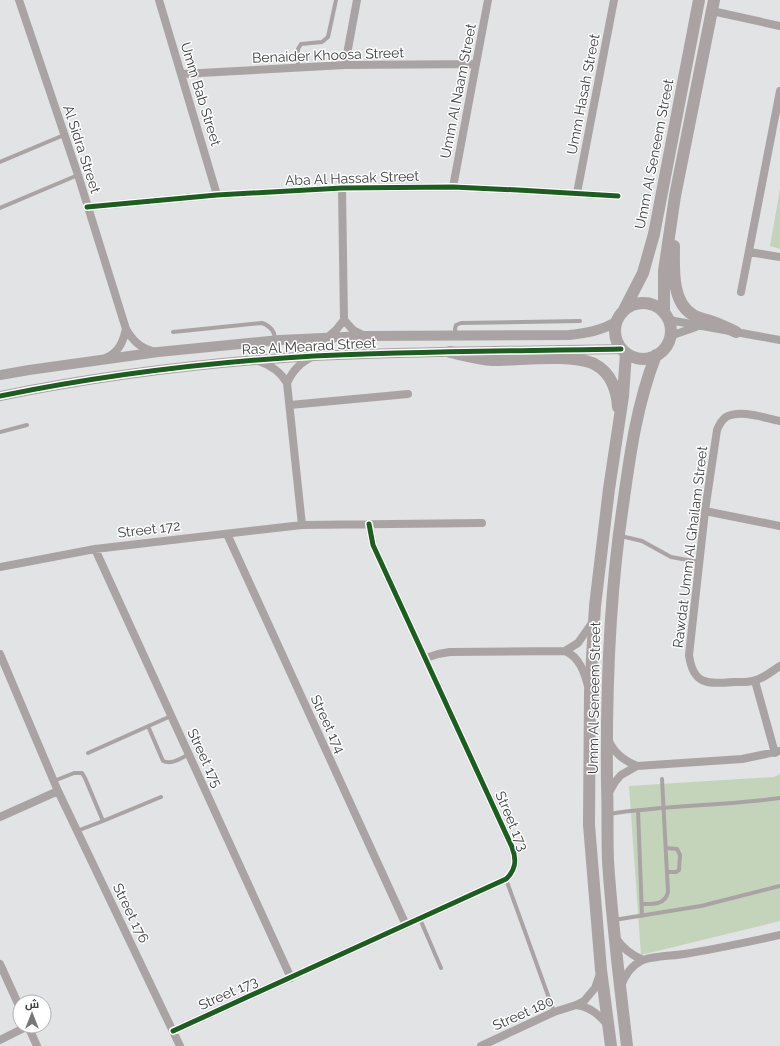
<svg xmlns="http://www.w3.org/2000/svg" width="780" height="1046" font-family="Raleway,Cairo,sans-serif">
  <style>
    .green { fill: #c4d4bb }
    .lines { fill: none; stroke-linecap: round; stroke-linejoin: round }
    .service { stroke: #aaa3a4; stroke-width: 4 }
    .minor { stroke: #aaa3a4; stroke-width: 8 }
    .tertiary { stroke: #aaa3a4; stroke-width: 10 }
    .secondary { stroke: #aaa2a3; stroke-width: 12 }
    .cycleway-casing { stroke: #fff; stroke-width: 8 }
    .cycleway { stroke: #1b5e20; stroke-width: 5 }
    .labels { text-anchor: middle; stroke-width: 3; stroke-linejoin: round; paint-order: stroke }
    .street-label { font-size: 14px; fill: #3c3d3e; stroke: #fff }
  </style>
  <rect width="100%" height="100%" fill="#e1e3e4"/>
  <path class="green" d="M780,189V249L770,246Z
    M780,774V921L641,955L629,786L774,777Z"/>
  <g class="lines">
    <path class="service" d="M298,68V49L301,44L322,42L328,37L336,0
      M0,162L64,135
      M0,208L78,175
      M173,332L262,323C271,326 275,331 275,340
      M456,335L455,329L456,325L461,323L580,321
      M0,432L27,425
      M621,536L642,541L671,557L699,562
      M148,726L163,761C172,765 181,758 189,754
      M88,753L171,716
      M54,781L74,773H82L85,778L103,821L77,831
      M638,810L642,916
      M609,814C666,805 723,806 780,798
      M103,821L161,797
      M666,848L677,849L680,855L679,870L676,872H667
      M506,879L554,1012
      M642,904C653,904 665,905 668,892L662,779
      M420,919L441,968
      M614,920L701,906L780,886"/>
    <path class="minor" d="M19,0L78,175L126,329C133,341 141,349 156,352
      M159,0L217,195
      M712,11L780,26
      M345,65L357,0
      M182,74L345,65L476,64
      M453,187L488,0
      M577,193L614,0
      M87,207L217,195L342,188L453,187L518,190L618,196
      M749,252L780,257
      M741,292L780,91
      M344,320L353,330L365,336
      M669,320L780,340
      M670,336L696,327
      M327,338L336,330L344,320L342,188
      M106,358C119,352 123,342 126,329
      M258,361C271,365 280,371 287,383L302,525
      M287,383C293,370 300,363 312,357
      M290,405L408,394
      M780,421C764,418 741,409 726,417C722,420 719,425 717,430L705,511L689,655C693,685 707,684 734,682C740,682 749,683 756,680C764,678 772,671 780,666
      M705,511L780,526
      M227,534L406,925
      M95,549L291,978
      M0,567L95,549L302,525L482,523
      M565,651L578,643L592,623
      M0,654L58,791L180,1046
      M426,658L438,654L450,652L565,651C579,657 584,671 588,686
      M755,681L775,753
      M608,739C614,753 623,760 637,766
      M608,794L615,782L621,775L637,766L742,759L780,751
      M0,817L58,791
      M616,938C623,949 631,955 643,960
      M0,964L20,1008
      M621,986C625,975 631,966 641,961C650,956 673,956 684,954C716,949 748,942 780,935
      M576,1005C590,1007 598,1014 607,1024
      M28,1026L37,1046
      M173,1031L506,879C516,870 517,860 512,847L373,545L369,524
      M0,1040L28,1026
      M481,1046L554,1012L576,1005L584,1001L595,988L600,974"/>
    <path class="tertiary" d="M0,375L29,370L158,352L280,340L365,336L569,335C587,333 600,331 616,322
      M0,396C103,375 209,362 314,356C416,351 519,351 621,349"/>
    <path class="secondary" d="M674,246C674,268 671,302 693,315C701,319 708,320 716,323C723,326 730,329 736,332
      M615 331a28 28 0 1 1 56 0a28 28 0 1 1-56 0Z
      M625,308L643,273L654,234L699,0
      M664,313V271L675,196L714,0
      M450,352C464,355 479,359 493,360C518,360 575,353 596,365C611,373 617,391 618,407
      M611,1046L601,970L589,825L590,693L595,606L609,489L623,396L626,353
      M627,1046C620,985 612,923 608,861C607,836 608,810 607,784C606,691 609,597 623,505C630,454 637,403 656,355"/>
    <defs>
      <path id="cycleway" d="M87,207L217,195L342,188L453,187L518,190L618,196
        M0,396C103,375 209,362 314,356C416,351 519,351 621,349
        M173,1031L506,879C516,870 517,860 512,847L373,545L369,524"/>
    </defs>
    <use href="#cycleway" class="cycleway-casing"/>
    <use href="#cycleway" class="cycleway"/>
  </g>
  <g class="labels">
    <g class="street-label">
      <text transform="translate(328 55) rotate(-2)" y="5">Benaider Khoosa Street</text>
      <text transform="translate(458 91) rotate(-79)" y="5">Umm Al Naam Street</text>
      <text transform="translate(201 94) rotate(73)" y="5">Umm Bab Street</text>
      <text transform="translate(583 94) rotate(-79)" y="5">Umm Hasah Street</text>
      <text transform="translate(82 149) rotate(72)" y="5">Al Sidra Street</text>
      <text transform="translate(654 154) rotate(-79)" y="5">Umm Al Seneem Street</text>
      <text transform="translate(352 178) rotate(-2)" y="5">Aba Al Hassak Street</text>
      <text transform="translate(309 346) rotate(-3)" y="5">Ras Al Mearad Street</text>
      <text transform="translate(149 529) rotate(-7)" y="5">Street 172</text>
      <text transform="translate(690 547) rotate(-83)" y="5">Rawdat Umm Al Ghailam Street</text>
      <text transform="translate(594 698) rotate(-89)" y="5">Umm Al Seneem Street</text>
      <text transform="translate(328 724) rotate(65)" y="5">Street 174</text>
      <text transform="translate(205 758) rotate(65)" y="5">Street 175</text>
      <text transform="translate(512 821) rotate(67)" y="5">Street 173</text>
      <text transform="translate(131 913) rotate(64)" y="5">Street 176</text>
      <text transform="translate(228 993) rotate(-24)" y="5">Street 173</text>
      <text transform="translate(523 1013) rotate(-24)" y="5">Street 180</text>
    </g>
  </g>
  <g transform="translate(32 1014)"><circle r="19" fill="#ffffff" stroke="#b1b1b2"/>
  <path d="M0-3L7 15L0 10L-7 15Z" fill="#767778"/>
  <text y="-6" font-size="11" font-weight="bold" text-anchor="middle" fill="#3c3d3e">ش</text>
  </g>
</svg>
